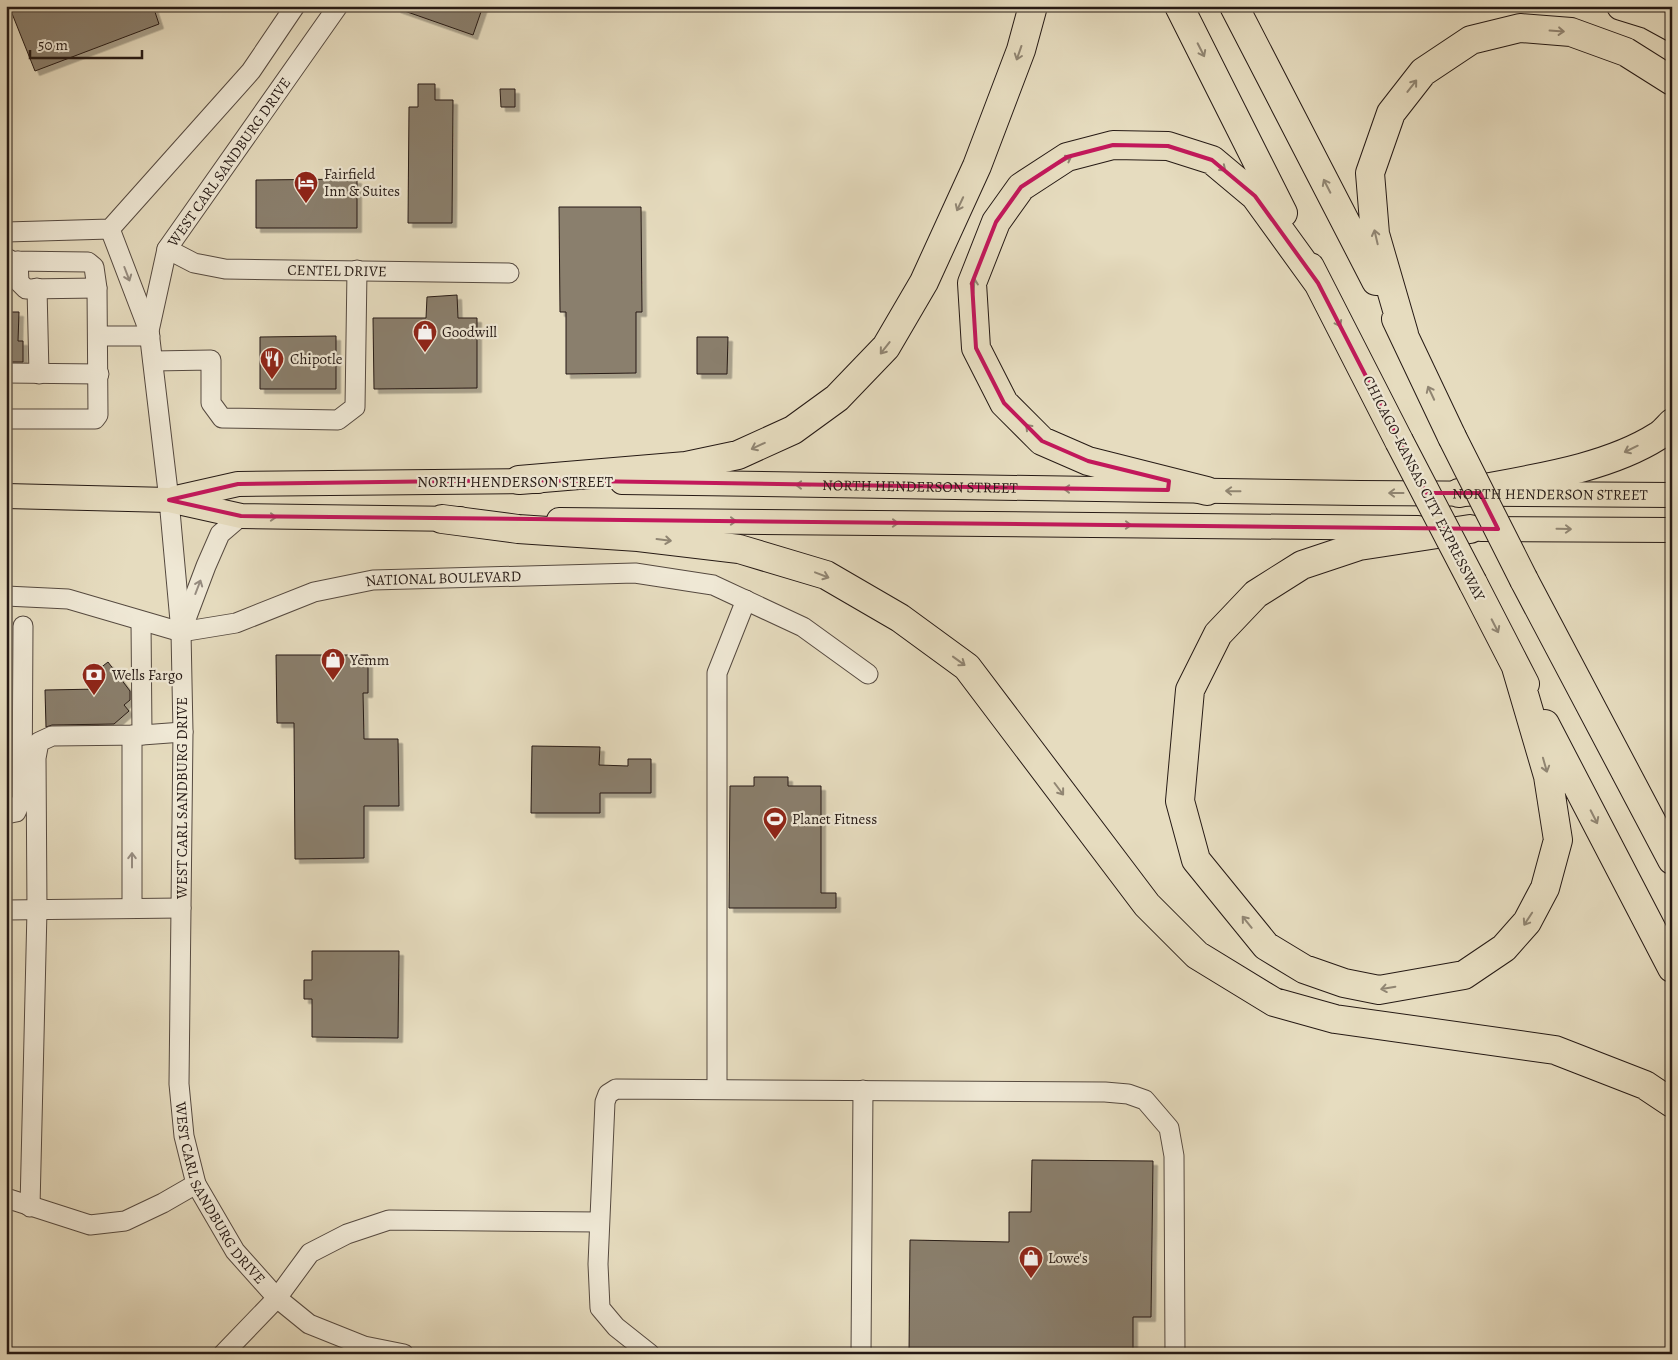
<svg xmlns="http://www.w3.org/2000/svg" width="1678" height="1360" font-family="Alegreya,serif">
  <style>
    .building { fill: #8a7f6d; stroke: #261a15; filter: url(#shadow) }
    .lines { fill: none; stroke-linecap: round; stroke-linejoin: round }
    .minor-casing { stroke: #564a40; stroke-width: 21 }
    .major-casing { stroke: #261a15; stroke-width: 26 }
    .highway-casing { stroke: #261a15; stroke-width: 30 }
    .minor { stroke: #efe8d5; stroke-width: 19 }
    .major { stroke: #e6dcbf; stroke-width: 24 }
    .highway { stroke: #e6dcbf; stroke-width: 28 }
    .highway-bridge-casing { stroke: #261a15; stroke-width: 30; stroke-linecap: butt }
    .highway-bridge { stroke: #e6dcbf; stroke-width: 28 }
    .oneway { stroke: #908572 }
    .oneway2 { stroke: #958b7f }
    .marked { fill: none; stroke: #c2185b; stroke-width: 4; stroke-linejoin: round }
    .labels { text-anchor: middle; stroke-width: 4.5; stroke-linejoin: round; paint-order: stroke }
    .street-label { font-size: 15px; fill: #261a15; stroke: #efe8d5 }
    .poi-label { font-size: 15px; fill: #261a15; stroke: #efe8d5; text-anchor: start }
  </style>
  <defs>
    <filter id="shadow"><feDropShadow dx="4.5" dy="4.5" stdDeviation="0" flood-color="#0004"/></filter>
  </defs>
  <rect width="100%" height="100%" fill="#e6dcbf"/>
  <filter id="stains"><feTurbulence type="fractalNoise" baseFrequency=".004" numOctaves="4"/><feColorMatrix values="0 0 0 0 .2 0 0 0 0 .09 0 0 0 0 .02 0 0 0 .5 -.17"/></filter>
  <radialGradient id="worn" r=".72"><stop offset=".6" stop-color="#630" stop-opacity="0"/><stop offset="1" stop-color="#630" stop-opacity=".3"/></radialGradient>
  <path class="building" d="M9,6H153L159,24L35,71Z
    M397,6H483L473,35L396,8Z
    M418,84H435V100H453L452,223H408L409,107H418Z
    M500,89H515V107H501Z
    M357,179V228H256V180Z
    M559,207H641L642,312H636V373L566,374V312H560Z
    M457,295L458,318H477V388L374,389L373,318H426L427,297Z
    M6,312H19L18,341H23V362H6Z
    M336,336V389H260V337Z
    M697,337H728L727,374H697Z
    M276,655H368V693H363L364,739H398L399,806H364V858L295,859L294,723H277Z
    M108,662L130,691V700L124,705L129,711L114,724L52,725L46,727L45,690L100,689L90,676Z
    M532,746L600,747L599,765L628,766V759H651V793H600V813H531Z
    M754,777H788V786H821V893H836V908H729L730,786H754Z
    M312,951H399L398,1038L312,1037V999H304V980H312Z
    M1032,1160L1153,1161L1151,1317H1133V1354H909L910,1240L1009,1242V1212H1031Z"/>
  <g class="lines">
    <defs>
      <g id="minor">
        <path id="s1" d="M338,6L167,249L149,331L169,500L181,632L183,732L179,1084L184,1136L196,1184L235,1251L277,1298L309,1324L364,1346L404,1354"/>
        <path d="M110,229L149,331"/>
        <path d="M6,232L110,229L251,71L295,6"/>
        <path id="s2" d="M167,249L194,263L225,269L509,273"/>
        <path d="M6,258L12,261L88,262L94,267L97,288L98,415L95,419H6"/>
        <path d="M18,261L19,282L26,289L97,288"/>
        <path d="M37,288L39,374"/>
        <path d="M98,336H150"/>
        <path d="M153,361L211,360V403L222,418L338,420L355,407L357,270"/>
        <path d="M6,373L99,374"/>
        <path id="s3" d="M6,596L68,599L181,632L236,623L314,592L373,580L635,573L713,585L803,627L868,674"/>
        <path d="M141,621L142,735"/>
        <path d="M183,627L206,566L220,534L241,516"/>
        <path d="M6,814L16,812L22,799L23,626"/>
        <path d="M132,908V735"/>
        <path d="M6,910L181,908"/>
        <path d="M717,1089V673L746,600"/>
        <path d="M6,1198L90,1225L125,1221L163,1203L196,1184"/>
        <path d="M30,1207L37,910L36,758L39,742L52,736L142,735L183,732"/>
        <path d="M223,1354L277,1298L310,1253L347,1234L389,1220L599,1222"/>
        <path d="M650,1354L616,1327L600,1308L598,1264L605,1102L608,1094L616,1089L1105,1092L1128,1094L1145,1100L1169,1128L1174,1156L1175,1354"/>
        <path d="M861,1354L863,1090"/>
      </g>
      <g id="major">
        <path id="s4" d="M622,482L1360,493L1672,495"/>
        <path d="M6,496L169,500L241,516L460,519"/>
        <path d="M176,498L238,484L538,481"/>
        <path d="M559,520L1418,528"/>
        <path d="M1481,529L1672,530"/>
      </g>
      <path id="highway" d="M1179,6L1283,213
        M1234,6L1376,281
        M1621,6L1650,15L1672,27
        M1310,267L1399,441
        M1396,319L1452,437
        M1404,334L1375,234L1370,173L1391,113L1423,72L1471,40L1520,28L1571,32L1626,52L1672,81
        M519,480L686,466L738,455L793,430L837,398L886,347L924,282L977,166L1021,50L1033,6
        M1207,491L1088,461L1042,441L1004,403L976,348L972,283L996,222L1021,187L1067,157L1113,145L1168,146L1212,160L1255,196L1318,283
        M1459,493C1522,480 1603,471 1658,436C1663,433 1667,428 1672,423
        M442,519L518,529L638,537L739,549L826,575L900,618L967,667L1147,905L1197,955L1274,1002L1335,1019L1555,1050L1645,1085L1672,1103
        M1470,529L1359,546L1302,565L1256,594L1218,634L1190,690L1180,801L1196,860L1266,946L1304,969L1344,983L1379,990L1464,975L1504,948L1527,922L1545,888L1558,840L1548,776L1516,667
        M1524,580L1672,860
        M1473,583L1525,684
        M1545,724L1672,968"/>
    </defs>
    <use href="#minor" class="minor-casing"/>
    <use href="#major" class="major-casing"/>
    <use href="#highway" class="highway-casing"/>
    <use href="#minor" class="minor"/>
    <use href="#major" class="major"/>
    <use href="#highway" class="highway"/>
    <defs>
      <path id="highway-bridge" d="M1452,437L1524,580
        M1399,441L1473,583"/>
    </defs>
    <use href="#highway-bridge" class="highway-bridge-casing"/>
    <use href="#highway-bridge" class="highway-bridge"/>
  </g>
  <defs><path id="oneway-shaft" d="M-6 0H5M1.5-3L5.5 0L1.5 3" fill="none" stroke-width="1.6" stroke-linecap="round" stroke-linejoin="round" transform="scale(1.25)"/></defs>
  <g class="oneway">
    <use href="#oneway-shaft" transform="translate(1557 31) rotate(4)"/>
    <use href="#oneway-shaft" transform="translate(1201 50) rotate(63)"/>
    <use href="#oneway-shaft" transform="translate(1019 53) rotate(109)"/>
    <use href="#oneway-shaft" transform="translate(1412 86) rotate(-52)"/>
    <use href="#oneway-shaft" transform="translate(1065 160) rotate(-28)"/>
    <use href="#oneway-shaft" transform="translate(1220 166) rotate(40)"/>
    <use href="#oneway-shaft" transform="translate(1327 186) rotate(-117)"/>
    <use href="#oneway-shaft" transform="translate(960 204) rotate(115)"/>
    <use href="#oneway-shaft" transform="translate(1376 237) rotate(-103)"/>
    <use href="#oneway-shaft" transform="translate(974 286) rotate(-85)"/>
    <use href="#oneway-shaft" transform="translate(1337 320) rotate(63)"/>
    <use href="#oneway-shaft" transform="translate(885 348) rotate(128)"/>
    <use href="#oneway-shaft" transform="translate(1431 393) rotate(-115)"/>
    <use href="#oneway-shaft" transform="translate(1031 430) rotate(-134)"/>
    <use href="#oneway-shaft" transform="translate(758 446) rotate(155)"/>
    <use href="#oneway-shaft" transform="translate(1631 449) rotate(154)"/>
    <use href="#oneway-shaft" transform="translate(803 485) rotate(-179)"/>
    <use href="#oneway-shaft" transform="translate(1071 489) rotate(-179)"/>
    <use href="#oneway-shaft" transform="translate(1233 491) rotate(-179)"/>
    <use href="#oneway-shaft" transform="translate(1396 493) rotate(-180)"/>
    <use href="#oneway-shaft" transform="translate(269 517) rotate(1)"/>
    <use href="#oneway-shaft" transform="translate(729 521) rotate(1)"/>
    <use href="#oneway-shaft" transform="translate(891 523) rotate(1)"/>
    <use href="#oneway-shaft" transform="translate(1124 525) rotate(1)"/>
    <use href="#oneway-shaft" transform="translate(1564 529) rotate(1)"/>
    <use href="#oneway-shaft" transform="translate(664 540) rotate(7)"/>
    <use href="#oneway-shaft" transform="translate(822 575) rotate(21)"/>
    <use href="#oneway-shaft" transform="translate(1495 626) rotate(63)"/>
    <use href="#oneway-shaft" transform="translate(959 661) rotate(36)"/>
    <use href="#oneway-shaft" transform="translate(1545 765) rotate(74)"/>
    <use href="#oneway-shaft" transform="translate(1059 789) rotate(53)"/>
    <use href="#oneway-shaft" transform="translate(1594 817) rotate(63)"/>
    <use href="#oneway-shaft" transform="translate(1528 919) rotate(123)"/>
    <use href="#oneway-shaft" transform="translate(1247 922) rotate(-129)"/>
    <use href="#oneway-shaft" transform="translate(1388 988) rotate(170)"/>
  </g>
  <g class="oneway2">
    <use href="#oneway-shaft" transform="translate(127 274) rotate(69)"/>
    <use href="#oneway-shaft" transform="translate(198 587) rotate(-69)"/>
    <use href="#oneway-shaft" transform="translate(132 860) rotate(-90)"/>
  </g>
  <path class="marked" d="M1113,145L1168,146L1212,160L1255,196L1318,283L1426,493H1480L1498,529L241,516L169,500L238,484L519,480L1168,490L1169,481L1088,461L1042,441L1004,403L976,348L972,283L996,222L1021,187L1067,157Z"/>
  <defs>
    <symbol id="hotel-pin" viewBox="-11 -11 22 30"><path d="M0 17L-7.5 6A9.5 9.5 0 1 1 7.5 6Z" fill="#8f2418" stroke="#efe8d5"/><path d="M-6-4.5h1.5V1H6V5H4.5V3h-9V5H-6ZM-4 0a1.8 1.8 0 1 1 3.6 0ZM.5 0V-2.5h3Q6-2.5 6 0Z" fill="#fff"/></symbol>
    <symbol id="shop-pin" viewBox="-11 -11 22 30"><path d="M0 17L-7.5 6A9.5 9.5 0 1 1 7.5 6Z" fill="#8f2418" stroke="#efe8d5"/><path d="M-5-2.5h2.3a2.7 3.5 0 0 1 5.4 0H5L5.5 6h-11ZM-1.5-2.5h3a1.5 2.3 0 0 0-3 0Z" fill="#fff"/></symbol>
    <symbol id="restaurant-pin" viewBox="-11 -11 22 30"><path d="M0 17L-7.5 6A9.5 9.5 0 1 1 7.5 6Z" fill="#8f2418" stroke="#efe8d5"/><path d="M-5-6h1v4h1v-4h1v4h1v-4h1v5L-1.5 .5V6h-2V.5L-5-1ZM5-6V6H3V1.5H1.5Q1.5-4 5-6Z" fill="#fff"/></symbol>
    <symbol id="bank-pin" viewBox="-11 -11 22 30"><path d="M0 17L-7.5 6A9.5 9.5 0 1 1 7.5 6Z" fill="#8f2418" stroke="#efe8d5"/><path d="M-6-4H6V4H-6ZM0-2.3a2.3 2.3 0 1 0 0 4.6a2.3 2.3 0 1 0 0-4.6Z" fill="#fff"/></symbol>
    <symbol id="stadium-pin" viewBox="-11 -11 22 30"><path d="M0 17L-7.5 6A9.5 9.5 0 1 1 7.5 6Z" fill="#8f2418" stroke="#efe8d5"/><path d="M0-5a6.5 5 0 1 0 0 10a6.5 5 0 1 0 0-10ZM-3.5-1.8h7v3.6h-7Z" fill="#fff"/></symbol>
  </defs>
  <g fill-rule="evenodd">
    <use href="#hotel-pin" x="292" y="169" width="28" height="38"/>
    <use href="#shop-pin" x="411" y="318" width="28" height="38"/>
    <use href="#restaurant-pin" x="258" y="345" width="28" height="38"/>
    <use href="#shop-pin" x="319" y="646" width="28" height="38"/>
    <use href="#bank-pin" x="80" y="661" width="28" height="38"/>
    <use href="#stadium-pin" x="761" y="805" width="28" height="38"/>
    <use href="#shop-pin" x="1017" y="1244" width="28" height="38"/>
  </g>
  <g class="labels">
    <g class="street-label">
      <text transform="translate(229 162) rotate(-55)" y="5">WEST CARL SANDBURG DRIVE</text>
      <text dy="5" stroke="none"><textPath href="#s2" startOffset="174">CENTEL DRIVE</textPath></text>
      <text x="515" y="487">NORTH HENDERSON STREET</text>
      <text dy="5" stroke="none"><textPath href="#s4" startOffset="298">NORTH HENDERSON STREET</textPath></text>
      <text transform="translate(1424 488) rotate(63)" y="5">CHICAGO-KANSAS CITY EXPRESSWAY</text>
      <text dy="5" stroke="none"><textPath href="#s4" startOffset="928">NORTH HENDERSON STREET</textPath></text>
      <text dy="5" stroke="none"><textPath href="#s3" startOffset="450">NATIONAL BOULEVARD</textPath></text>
      <text transform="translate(182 798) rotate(-90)" y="5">WEST CARL SANDBURG DRIVE</text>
      <text dy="5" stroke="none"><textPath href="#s1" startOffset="1255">WEST CARL SANDBURG DRIVE</textPath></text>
    </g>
    <g class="poi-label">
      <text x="324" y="179">Fairfield<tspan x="324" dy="17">Inn &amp; Suites</tspan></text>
      <text x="442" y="337">Goodwill</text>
      <text x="290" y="364">Chipotle</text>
      <text x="350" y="665">Yemm</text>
      <text x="112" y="680">Wells Fargo</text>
      <text x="792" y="824">Planet Fitness</text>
      <text x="1048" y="1263">Lowe's</text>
    </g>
  </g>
  <rect width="1678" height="1360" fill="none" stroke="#e6dcbf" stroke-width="25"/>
  <rect x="8" y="8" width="1663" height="1345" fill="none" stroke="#261a15" stroke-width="2.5"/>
  <rect x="12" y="12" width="1653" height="1335" fill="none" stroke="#261a15"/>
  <path d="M30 50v8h112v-8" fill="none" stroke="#261a15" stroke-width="2.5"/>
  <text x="38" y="50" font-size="15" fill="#261a15" stroke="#efe8d5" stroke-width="4" paint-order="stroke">50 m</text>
  <rect width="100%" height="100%" filter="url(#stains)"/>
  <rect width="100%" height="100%" fill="url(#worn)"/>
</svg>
